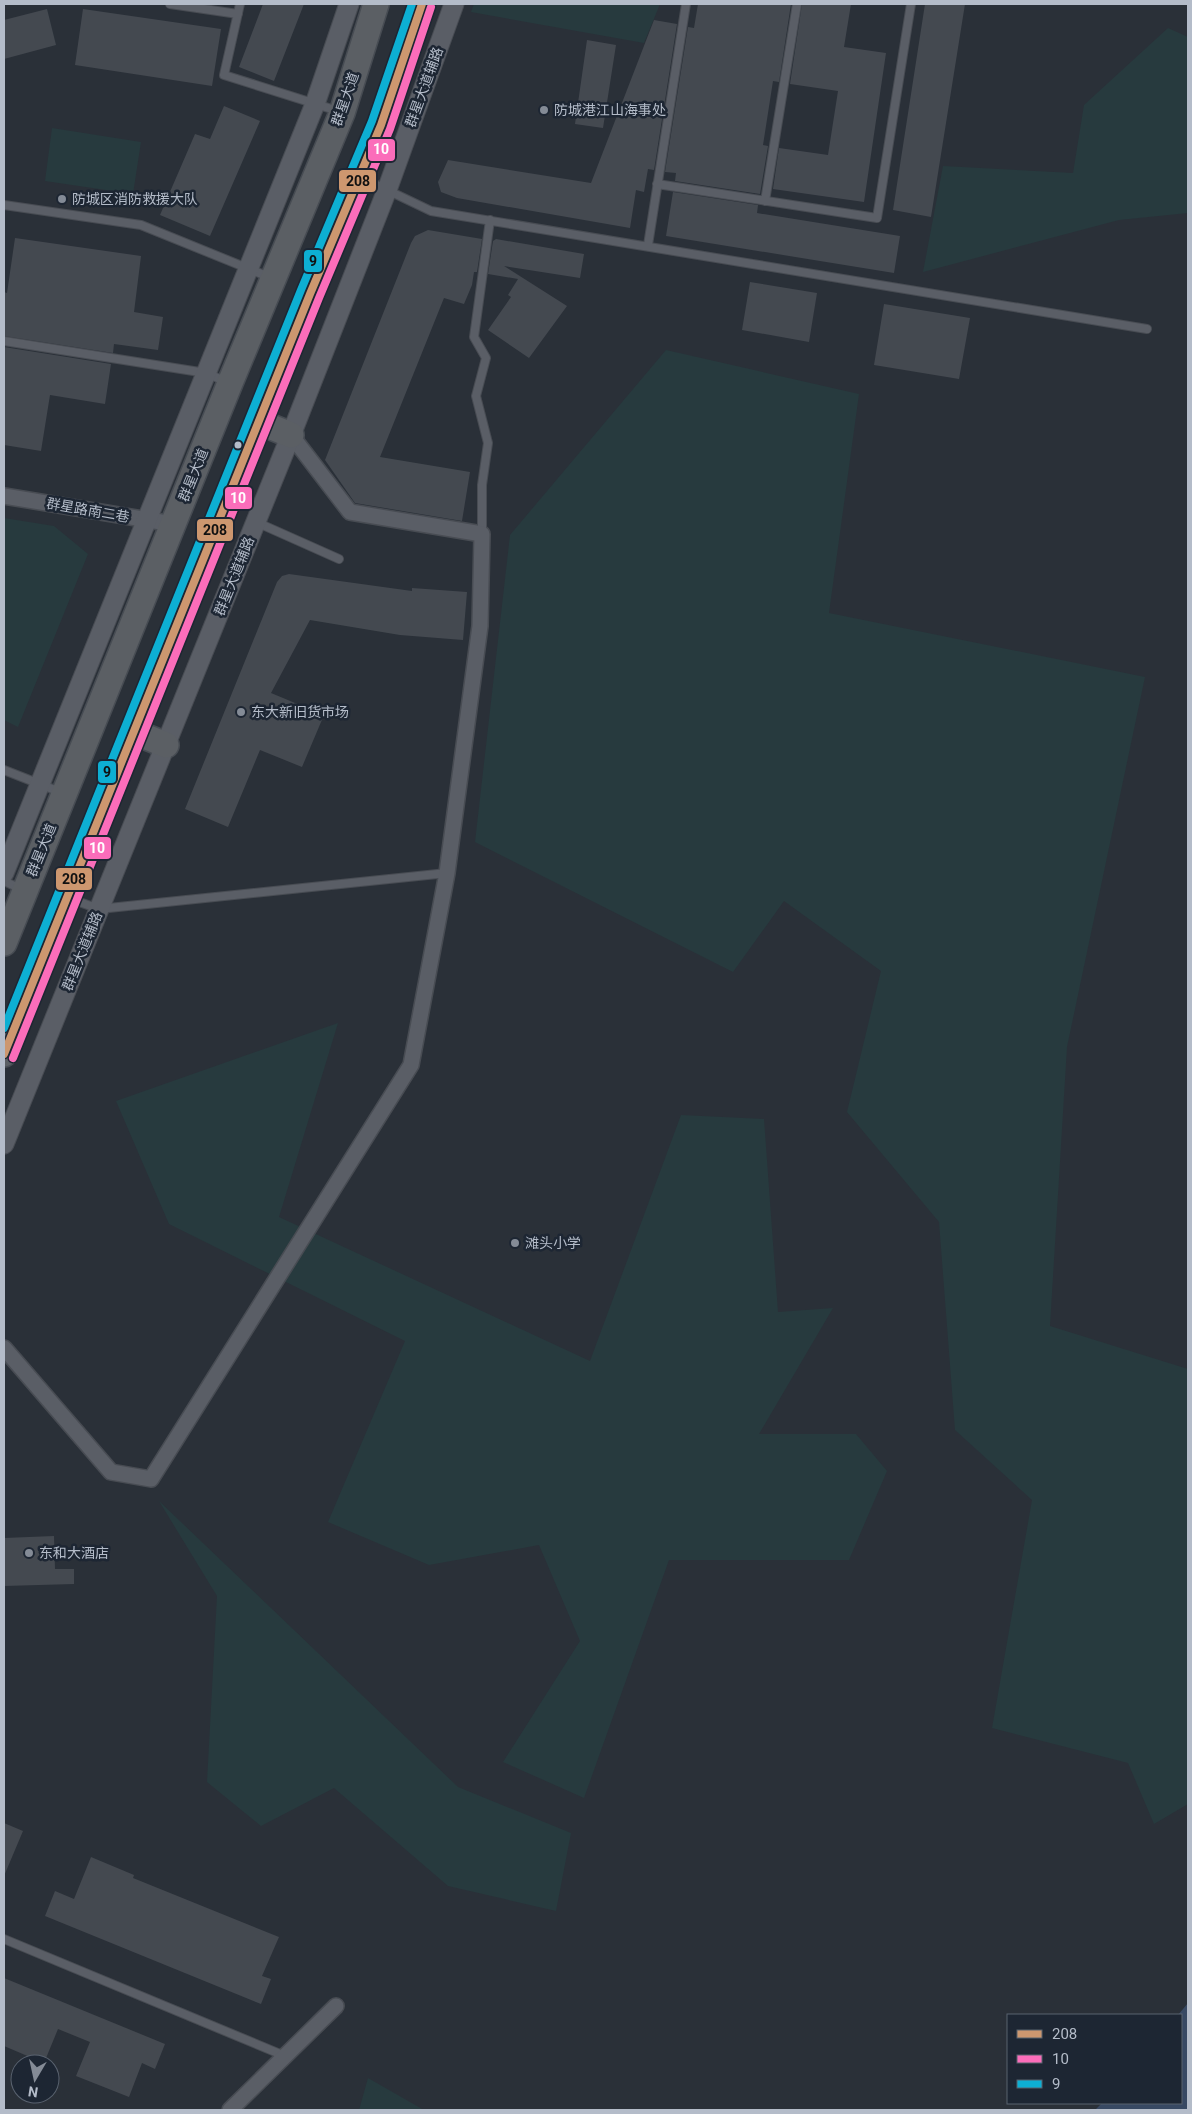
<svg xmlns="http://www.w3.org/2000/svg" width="1192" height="2114" font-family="Roboto,'Noto Sans SC',sans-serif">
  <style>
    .green { fill: #273a3e }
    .water { fill: #384963 }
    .building { fill: #444950 }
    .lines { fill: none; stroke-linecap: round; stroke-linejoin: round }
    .service-casing { stroke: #484c53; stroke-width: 10 }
    .minor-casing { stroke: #484c53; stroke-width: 18 }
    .tertiary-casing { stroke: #484c53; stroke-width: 21 }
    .trunk-casing { stroke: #474c53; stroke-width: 28 }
    .service { stroke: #5a5e66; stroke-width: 8 }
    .minor { stroke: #5a5e66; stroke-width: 15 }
    .tertiary { stroke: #5a5e66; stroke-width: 19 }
    .trunk { stroke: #5b5f64; stroke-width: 25 }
    .bus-1-casing { stroke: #1d2633; stroke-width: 11 }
    .bus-2-casing { stroke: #1d2633; stroke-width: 11 }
    .bus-3-casing { stroke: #1d2633; stroke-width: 11 }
    .bus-1 { stroke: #cd976f; stroke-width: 8 }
    .bus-2 { stroke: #fb6dba; stroke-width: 8 }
    .bus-3 { stroke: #0dafd3; stroke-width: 8 }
    .poi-dot { fill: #848b96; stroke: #1d2633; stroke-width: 2 }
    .bus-dot { fill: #b4bcc9; stroke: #1d2633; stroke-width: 2 }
    .labels { text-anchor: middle; stroke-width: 5; stroke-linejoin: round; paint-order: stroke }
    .street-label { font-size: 14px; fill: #b4bcc9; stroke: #1d2633 }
    .poi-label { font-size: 14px; fill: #b4bcc9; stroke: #1d2633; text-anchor: start }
    .line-badge { stroke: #1d2633; stroke-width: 2 }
    .badge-label { font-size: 14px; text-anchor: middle; font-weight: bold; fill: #fff }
    .pale-badge-label { font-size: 14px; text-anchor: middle; font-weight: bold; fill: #111 }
  </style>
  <rect width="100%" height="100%" fill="#2a3038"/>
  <path class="green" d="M474,4H660L644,43L471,12Z
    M1168,28L1188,37V213L1119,220L923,272L943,166L1073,173L1084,105Z
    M52,128L141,142L133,194L45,181Z
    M666,350L859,394L829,613L1145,677L1067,1047L1050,1326L1188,1369V1804L1154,1824L1128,1763L992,1728L1032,1500L955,1430L939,1222L847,1112L881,971L784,901L733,972L475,842L510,535Z
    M4,518L54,526L88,554L18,727L4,720Z
    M338,1023L279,1217L590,1361L681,1115L764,1119L778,1312L833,1308L759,1434H856L887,1471L849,1560H669L584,1798L503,1762L580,1641L539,1545L429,1565L328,1522L405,1341L169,1224L116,1101Z
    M159,1501L458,1787L571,1833L556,1911L448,1886L334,1788L261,1826L207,1782L217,1596Z
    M368,2078L424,2110H359Z"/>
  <path class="water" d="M1188,2003V2110H1095L1102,2103H1181V2015H1178Z"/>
  <path class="building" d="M263,4H304L274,81L239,67Z
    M698,4H791L779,82L773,81L763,145L768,146L760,194L675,181L676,173L665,172L688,27L694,28Z
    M802,4H851L844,47L886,53L864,202L773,189L779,148L828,155L838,91L790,84Z
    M925,4H965L931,217L893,210Z
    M47,9L56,45L4,59V20Z
    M83,9L221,29L212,86L75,65Z
    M654,20L677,24L654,170L648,169L644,192L636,190L630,228L457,198L441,192L438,182L448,160L591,183Z
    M587,40L616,45L603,128L575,124Z
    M224,106L260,121L210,236L160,215L195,134L210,139Z
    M673,192L758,205L757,213L900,236L894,273L666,236Z
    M428,230L482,239L477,272H474L472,285L464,304L444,298L380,457L470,472L462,521L355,503L325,460L411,243L415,236Z
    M15,238L141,256L134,312L163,317L158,350L114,344L113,353L4,336V292L7,293Z
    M496,239L584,254L580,278L504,266L567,306L529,358L488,330L511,297L508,295L518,279L488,274L493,241Z
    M750,282L817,293L809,342L742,330Z
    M884,304L970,318L959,379L874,365Z
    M4,347L111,364L105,404L50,395L41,451L4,445Z
    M289,574L412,591V588L467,592L463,640L400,635L310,620L271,693L324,715L302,767L260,750L228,827L185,809L277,582L282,576Z
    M54,1536L55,1569H74V1584L4,1586V1538Z
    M4,1823L23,1831L4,1876Z
    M91,1857L134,1875L133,1878L279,1937L262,1976L271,1979L261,2004L45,1916L55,1891L74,1899Z
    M4,1978L165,2044L155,2069L142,2063L129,2097L76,2076L90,2042L58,2029L44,2063L4,2046Z"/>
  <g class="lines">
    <defs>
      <path id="service" d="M170,4L238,14
        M240,4L224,75L338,111
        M362,178L431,211L1147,329
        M657,184L877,218L911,4
        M765,201L797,4
        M4,205L141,225L269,277
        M648,245L686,4
        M4,341L206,373L227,382
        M256,522L339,559
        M482,534V485L488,443L476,396L486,358L474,337L490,220
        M4,770L60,792
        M4,881L23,890
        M71,899L99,909L447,873
        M4,1939L285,2056"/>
      <path id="minor" d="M4,496L173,524
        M4,1348L111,1472L151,1479L411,1065L447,873L480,626L482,534L350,512L291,435
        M230,2110L336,2006"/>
      <path id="tertiary" d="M4,873L315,104L349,4
        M4,1144L291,435L387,190L454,4"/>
      <path id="trunk" d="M259,422L291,435
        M134,732L166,745
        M4,943L230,383L342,113L376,4
        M4,1054L310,294L381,125L422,4"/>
    </defs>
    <use href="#service" class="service-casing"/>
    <use href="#minor" class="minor-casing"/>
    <use href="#tertiary" class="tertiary-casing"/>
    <use href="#trunk" class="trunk-casing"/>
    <use href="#service" class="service"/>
    <use href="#minor" class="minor"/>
    <use href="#tertiary" class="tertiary"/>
    <use href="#trunk" class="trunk"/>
    <defs>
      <path id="bus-1" d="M4,1054L310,294L381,125L422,4"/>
      <path id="bus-2" d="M13,1058L319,298L390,129L431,7"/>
      <path id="bus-3" d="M4,1028L301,290L372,121L412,4"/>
    </defs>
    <use href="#bus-1" class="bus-1-casing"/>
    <use href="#bus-2" class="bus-2-casing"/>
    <use href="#bus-3" class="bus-3-casing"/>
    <use href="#bus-1" class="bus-1"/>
    <use href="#bus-2" class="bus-2"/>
    <use href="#bus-3" class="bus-3"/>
  </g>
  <g class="poi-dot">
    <circle cx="544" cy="110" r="5"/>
    <circle cx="62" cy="199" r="5"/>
    <circle cx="241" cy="712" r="5"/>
    <circle cx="515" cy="1243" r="5"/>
    <circle cx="29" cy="1553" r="5"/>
  </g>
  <circle class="bus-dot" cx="238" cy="445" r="4.5"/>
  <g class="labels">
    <g class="street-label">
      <text transform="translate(424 87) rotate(-70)" y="5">群星大道辅路</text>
      <text transform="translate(345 99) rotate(-71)" y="5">群星大道</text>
      <text transform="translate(193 475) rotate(-68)" y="5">群星大道</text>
      <text transform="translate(88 510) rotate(10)" y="5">群星路南二巷</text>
      <text transform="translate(234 576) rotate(-68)" y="5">群星大道辅路</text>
      <text transform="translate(41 850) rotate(-68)" y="5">群星大道</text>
      <text transform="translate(82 951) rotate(-68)" y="5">群星大道辅路</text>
    </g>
    <g class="poi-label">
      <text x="554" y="115">防城港江山海事处</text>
      <text x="72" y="204">防城区消防救援大队</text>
      <text x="251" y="717">东大新旧货市场</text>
      <text x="525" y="1248">滩头小学</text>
      <text x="39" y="1558">东和大酒店</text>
    </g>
  </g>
  <g class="line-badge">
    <rect x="367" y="138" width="29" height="24" rx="5" fill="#fb6dba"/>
    <rect x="338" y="169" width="39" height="24" rx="5" fill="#cd976f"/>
    <rect x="303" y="249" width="20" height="24" rx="5" fill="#0dafd3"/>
    <rect x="224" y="486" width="29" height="24" rx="5" fill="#fb6dba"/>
    <rect x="196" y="518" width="38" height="24" rx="5" fill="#cd976f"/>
    <rect x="97" y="760" width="20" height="24" rx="5" fill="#0dafd3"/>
    <rect x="83" y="836" width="29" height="24" rx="5" fill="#fb6dba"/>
    <rect x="55" y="867" width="38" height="24" rx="5" fill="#cd976f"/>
  </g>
  <g class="badge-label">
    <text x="381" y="154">10</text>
    <text x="238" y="503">10</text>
    <text x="97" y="853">10</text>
  </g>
  <g class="pale-badge-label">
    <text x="358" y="186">208</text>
    <text x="313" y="266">9</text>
    <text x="215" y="535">208</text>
    <text x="107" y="777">9</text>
    <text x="74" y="884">208</text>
  </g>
  <rect width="1192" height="2114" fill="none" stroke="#b4bcc9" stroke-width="10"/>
  <rect x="1007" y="2014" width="175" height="90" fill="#1d2633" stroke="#59626f"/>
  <rect x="1017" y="2030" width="25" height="8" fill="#cd976f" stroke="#59626f"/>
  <text x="1052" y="2039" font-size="15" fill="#b4bcc9">208</text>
  <rect x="1017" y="2055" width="25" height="8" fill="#fb6dba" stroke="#59626f"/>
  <text x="1052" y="2064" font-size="15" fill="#b4bcc9">10</text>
  <rect x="1017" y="2080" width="25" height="8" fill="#0dafd3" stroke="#59626f"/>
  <text x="1052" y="2089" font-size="15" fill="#b4bcc9">9</text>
  <g transform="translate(35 2079) rotate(189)"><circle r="24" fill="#1d2633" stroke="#59626f"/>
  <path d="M0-4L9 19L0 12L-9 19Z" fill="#848b96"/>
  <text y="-8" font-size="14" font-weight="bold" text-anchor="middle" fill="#b4bcc9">N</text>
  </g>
</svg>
